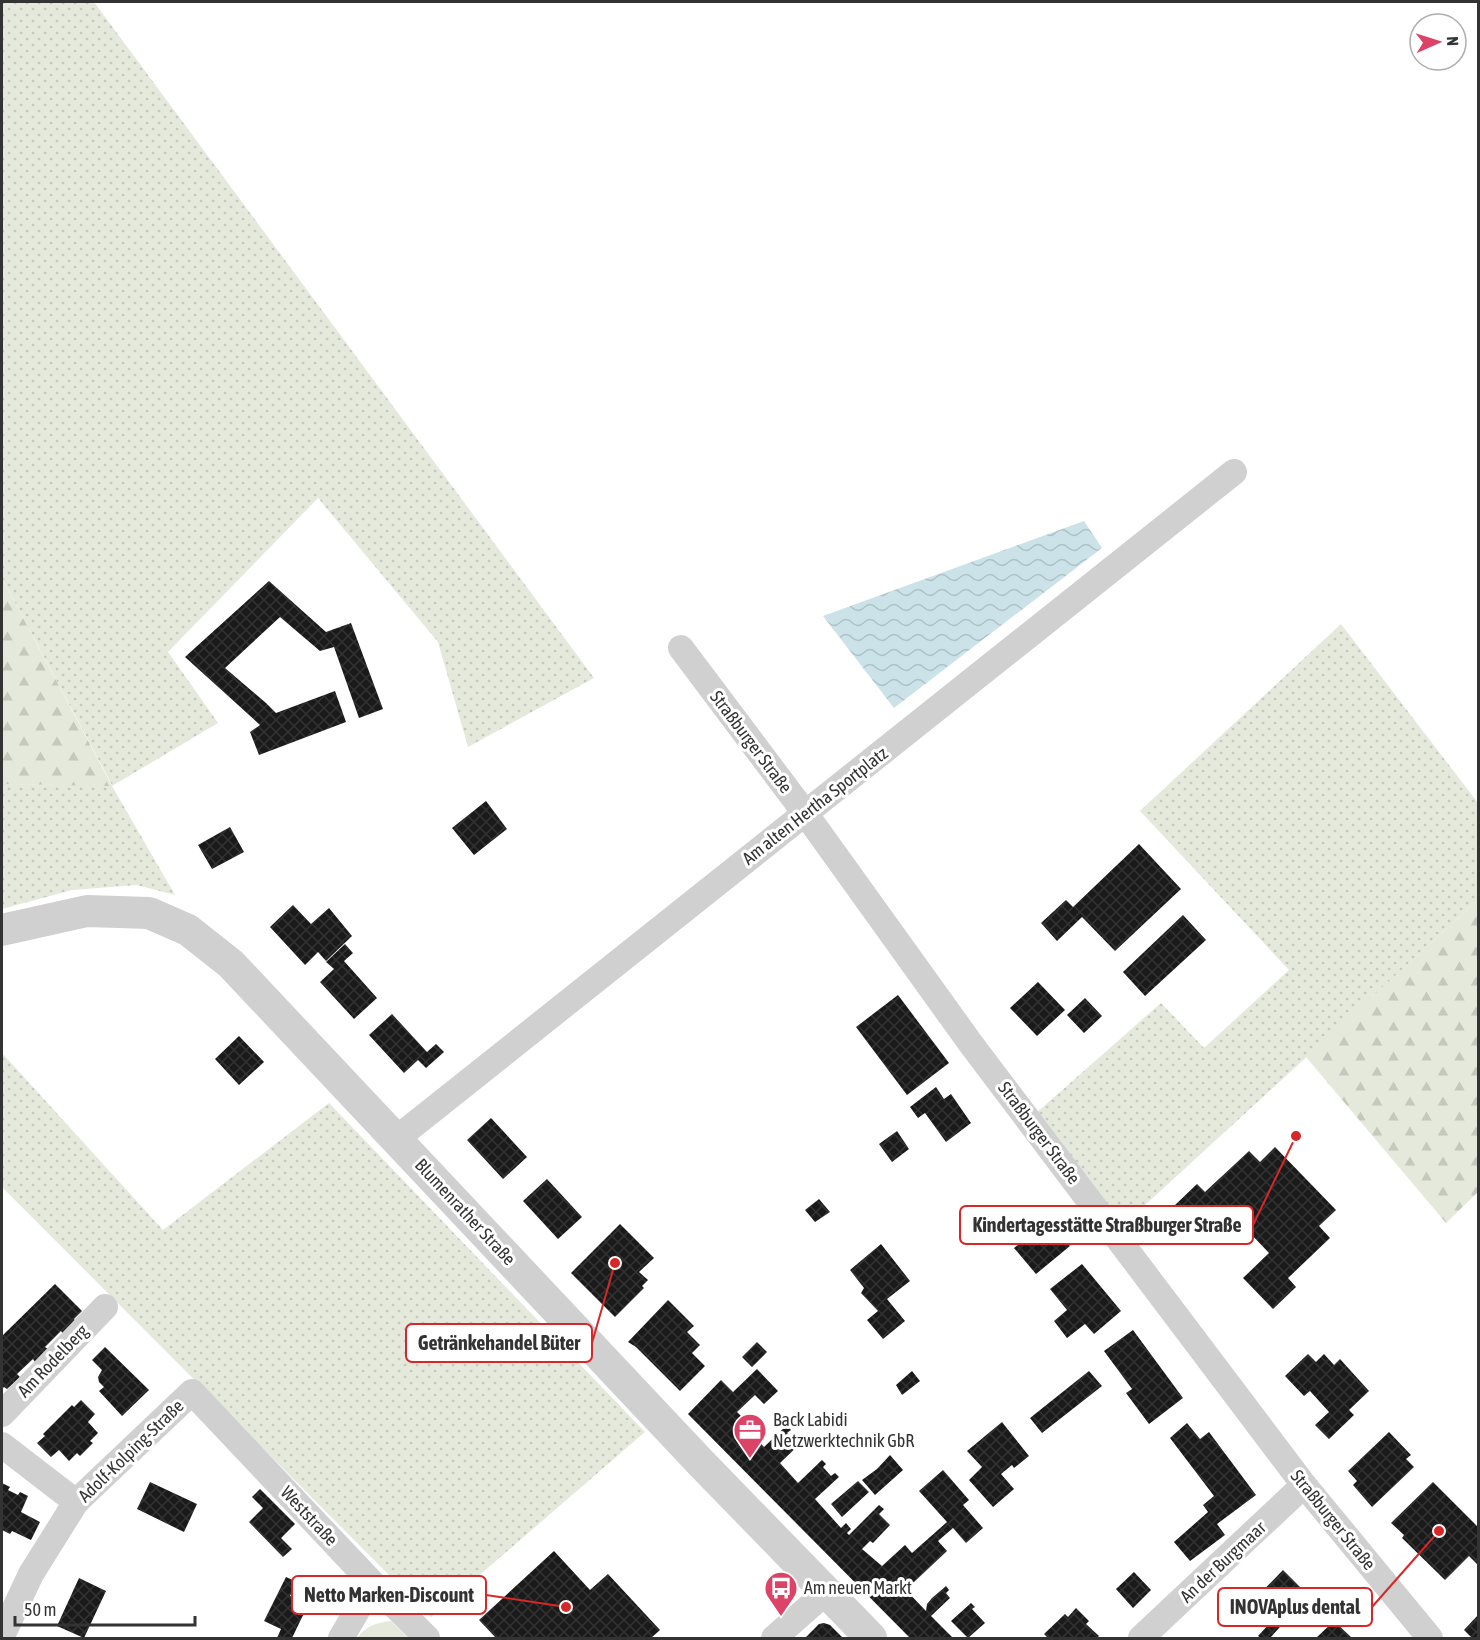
<svg xmlns="http://www.w3.org/2000/svg" width="1480" height="1640" font-family="'Asap Condensed',sans-serif">
  <style>
    .grass { fill: url(#grass-dots) }
    .forest { fill: url(#forest-firs) }
    .green { fill: #e4e9dc }
    .water { fill: url(#water-waves) }
    .building { fill: url(#building-cross-hatch) }
    .lines { fill: none; stroke-linecap: round; stroke-linejoin: round }
    .minor { stroke: #d0d0d0; stroke-width: 26 }
    .tertiary { stroke: #d0d0d0; stroke-width: 32 }
    .labels { text-anchor: middle; stroke-width: 6; stroke-linejoin: round; paint-order: stroke }
    .street-label { font-size: 18px; fill: #333; stroke: #fff }
    .poi-label { font-size: 18px; fill: #333; stroke: #fff; text-anchor: start }
    .leader { fill: none; stroke: #d62828; stroke-width: 2 }
    .callout-dot { fill: #d62828; stroke: #fff; stroke-width: 2 }
    .callout { fill: #fff; stroke: #d62828; stroke-width: 2 }
    .callout-label { font-size: 20px; text-anchor: middle; font-weight: bold; fill: #333 }
  </style>
  <defs>
    <pattern id="grass-dots" width="8" height="8" patternUnits="userSpaceOnUse" patternTransform="scale(1.5)"><rect width="8" height="8" fill="#e4e9dc"/><path d="M2 2h.1M6 6h.1" fill="none" stroke="#c4c8bd" stroke-width="1.8" stroke-linecap="round"/></pattern>
    <pattern id="forest-firs" width="22" height="20" patternUnits="userSpaceOnUse" patternTransform="scale(1.5)"><rect width="22" height="20" fill="#e4e9dc"/><path d="M5 1l3.5 6h-7zM16 11l3.5 6h-7z" fill="#c4c8bd"/></pattern>
    <pattern id="water-waves" width="16" height="10" patternUnits="userSpaceOnUse" patternTransform="scale(1.5)"><rect width="16" height="10" fill="#cae2e8"/><path d="M0 5q4-4 8 0t8 0" fill="none" stroke="#aec2c7"/></pattern>
    <pattern id="building-cross-hatch" width="8" height="8" patternUnits="userSpaceOnUse" patternTransform="scale(1.5)"><rect width="8" height="8" fill="#1a1a1a"/><path d="M0 0l8 8M0 8l8-8" fill="none" stroke="#333"/></pattern>
  </defs>
  <rect width="100%" height="100%" fill="#fff"/>
  <path class="grass" d="M2,2H94L594,678L468,747L438,642L318,498L168,652L218,723L112,786L175,895L137,885L72,890L2,909V784L112,785L2,578Z
    M1341,624L1478,803V900L1121,1227L1035,1114L1161,1003L1204,1048L1289,970L1140,811Z
    M2,1053L163,1230L329,1103L645,1432L431,1617L2,1187Z"/>
  <path class="forest" d="M2,578L112,786L2,784Z
    M1478,900V1192L1446,1223L1306,1057Z"/>
  <path class="green" d="M391,1621L408,1638H357C366,1626 375,1623 391,1621Z"/>
  <path class="water" d="M1084,521L1102,548L894,708L823,616Z"/>
  <path class="building" d="M269,581L326,632L351,623L383,709L359,718L334,647L320,651L280,617L225,668L266,703L276,713L335,691L346,722L259,755L250,732L260,725L185,657Z
    M486,801L507,829L474,855L452,828Z
    M230,827L244,852L212,869L198,845Z
    M1139,844L1181,889L1115,951L1082,917L1057,941L1041,923L1066,900L1073,907Z
    M293,905L311,924L329,908L352,936L326,961L318,952L305,965L270,927Z
    M1183,915L1206,940L1145,996L1123,972Z
    M345,944L353,953L344,961L377,998L354,1019L320,982L334,969L326,962Z
    M1038,982L1065,1010L1037,1036L1010,1008Z
    M898,995L949,1063L907,1095L856,1027Z
    M1085,998L1102,1016L1084,1033L1067,1015Z
    M392,1014L427,1052L436,1044L444,1052L426,1068L418,1060L404,1073L369,1035Z
    M239,1036L264,1062L239,1085L215,1059Z
    M936,1087L944,1099L951,1094L971,1123L946,1142L925,1113L918,1118L910,1107Z
    M491,1118L527,1157L503,1179L467,1140Z
    M897,1131L909,1149L892,1162L879,1144Z
    M1275,1147L1336,1210L1319,1226L1330,1238L1288,1278L1296,1287L1273,1309L1243,1278L1269,1253L1230,1212L1204,1237L1174,1206L1197,1184L1205,1192L1249,1151L1260,1162Z
    M547,1179L582,1217L558,1239L523,1201Z
    M819,1199L830,1212L815,1222L805,1210Z
    M620,1224L654,1258L639,1272L648,1280L642,1286L644,1288L615,1317L571,1273Z
    M1039,1228L1046,1236L1055,1228L1070,1246L1036,1274L1014,1248Z
    M881,1244L910,1281L887,1299L905,1321L883,1339L867,1320L878,1311L861,1293L864,1288L850,1270Z
    M1082,1264L1121,1311L1094,1334L1085,1324L1067,1338L1054,1321L1067,1310L1050,1289Z
    M55,1284L82,1311L74,1319L76,1322L63,1334L61,1331L45,1347L48,1349L35,1362L33,1359L17,1374L20,1377L7,1389L4,1387L2,1389V1336Z
    M668,1300L694,1326L687,1332L700,1345L692,1353L705,1366L680,1391L636,1347L628,1342Z
    M1133,1330L1183,1398L1149,1424L1126,1393L1132,1389L1104,1351Z
    M757,1342L767,1352L752,1367L742,1357Z
    M105,1347L149,1390L122,1416L99,1391L104,1387L99,1382L98,1377L102,1370L92,1360Z
    M1308,1354L1316,1362L1324,1354L1334,1365L1340,1359L1369,1391L1349,1410L1354,1415L1329,1439L1315,1425L1329,1412L1310,1391L1304,1396L1285,1376Z
    M757,1369L778,1391L764,1404L755,1395L737,1412L758,1433L755,1437L764,1447L787,1425L791,1430L787,1433L795,1441L799,1437L803,1441L780,1463L798,1483L822,1460L826,1464L823,1467L831,1476L835,1473L839,1477L815,1499L841,1528L846,1523L851,1529L847,1533L849,1535L879,1505L884,1509L879,1514L890,1525L873,1543L870,1541L862,1549L882,1566L905,1545L912,1553L947,1522L919,1491L943,1470L969,1500L963,1505L983,1528L966,1543L953,1528L938,1541L947,1551L913,1583L911,1581L904,1588L926,1611L927,1604L932,1598L946,1586L949,1590L946,1593L950,1598L931,1616L953,1638H910L688,1414L721,1380L733,1392Z
    M912,1371L920,1381L902,1395L896,1385Z
    M1089,1371L1102,1386L1042,1433L1030,1418Z
    M81,1400L95,1414L88,1422L98,1433L90,1441L93,1443L80,1456L77,1453L69,1461L59,1450L51,1457L37,1443L45,1436L43,1434L72,1405L74,1407Z
    M1002,1422L1029,1456L1014,1468L1012,1465L1001,1474L1014,1489L993,1507L969,1480L982,1467L967,1451Z
    M1187,1423L1200,1439L1209,1432L1256,1495L1217,1524L1225,1535L1190,1561L1174,1542L1208,1512L1203,1505L1214,1496L1170,1438Z
    M1389,1432L1411,1455L1406,1459L1414,1467L1372,1507L1353,1485L1357,1481L1348,1471Z
    M890,1455L903,1470L875,1495L862,1480L877,1469Z
    M858,1481L869,1492L842,1517L831,1504Z
    M150,1482L197,1504L184,1532L137,1509Z
    M1433,1482L1478,1527V1565L1469,1556L1445,1580L1402,1538L1404,1535L1391,1523Z
    M2,1483L10,1487L8,1490L18,1495L20,1492L28,1496L21,1512L40,1522L31,1540L12,1531L10,1534L2,1530Z
    M260,1489L295,1524L281,1538L292,1549L283,1557L249,1522L263,1508L252,1497Z
    M554,1551L590,1590L608,1574L660,1630L651,1638H496L479,1620Z
    M1283,1570L1303,1590L1273,1620L1253,1601Z
    M1134,1572L1151,1590L1133,1608L1116,1589Z
    M286,1577L297,1582L290,1596L308,1605L292,1638H277L281,1629L264,1621Z
    M79,1578L106,1591L84,1638L57,1626Z
    M971,1603L975,1607L972,1609L985,1623L968,1638L951,1621Z
    M1076,1608L1089,1621L1086,1624L1099,1636L1097,1638H1045L1047,1637L1044,1634L1065,1614L1068,1617Z
    M1478,1615V1638H1472L1464,1630Z
    M1273,1620L1280,1627L1270,1638H1261L1258,1636Z
    M1334,1621L1352,1638H1316Z
    M824,1623L830,1625L843,1638H805L819,1624Z"/>
  <g class="lines">
    <path class="minor" d="M681,648L805,813L971,1044L1304,1485L1430,1638
      M396,1139L1234,472
      M2,1414L105,1307
      M2,1445L76,1502
      M2,1636L31,1574L76,1502L192,1392L376,1587L427,1638
      M341,1638L361,1604L376,1587
      M774,1638L825,1593
      M1141,1638L1304,1485"/>
    <path class="tertiary" d="M2,930L87,911L149,913L188,930L231,964L700,1462L871,1638"/>
  </g>
  <defs>
    <symbol id="office-pin" viewBox="-11 -11 22 30"><path d="M0 17L-7.5 6A9.5 9.5 0 1 1 7.5 6Z" fill="#db4367" stroke="#fff"/><path d="M-6-3h4V-5.5h4V-3h4V5H-6ZM-1-4.5V-3h2v-1.5ZM-6 0V1H6V0Z" fill="#fff"/></symbol>
    <symbol id="bus-pin" viewBox="-11 -11 22 30"><path d="M0 17L-7.5 6A9.5 9.5 0 1 1 7.5 6Z" fill="#db4367" stroke="#fff"/><path d="M-5-6H5V4H4V6H2V4H-2V6H-4V4H-5ZM-3.5-4V0h7V-4ZM-3.5 1.2v1.5H-2V1.2ZM2 1.2v1.5H3.5V1.2Z" fill="#fff"/></symbol>
  </defs>
  <g fill-rule="evenodd">
    <use href="#office-pin" x="731" y="1411" width="38" height="52"/>
    <use href="#bus-pin" x="762" y="1569" width="38" height="52"/>
  </g>
  <g class="labels">
    <g class="street-label">
      <text transform="translate(751 742) rotate(53)" y="6">Straßburger Straße</text>
      <text transform="translate(815 806) rotate(-38)" y="6">Am alten Hertha Sportplatz</text>
      <text transform="translate(1039 1133) rotate(53)" y="6">Straßburger Straße</text>
      <text transform="translate(465 1212) rotate(47)" y="6">Blumenrather Straße</text>
      <text transform="translate(53 1361) rotate(-46)" y="6">Am Rodelberg</text>
      <text transform="translate(131 1451) rotate(-44)" y="6">Adolf-Kolping-Straße</text>
      <text transform="translate(309 1516) rotate(47)" y="6">Weststraße</text>
      <text transform="translate(1333 1520) rotate(51)" y="6">Straßburger Straße</text>
      <text transform="translate(1223 1562) rotate(-43)" y="6">An der Burgmaar</text>
    </g>
    <g class="poi-label">
      <text x="773" y="1426">Back Labidi<tspan x="773" dy="21">Netzwerktechnik GbR</tspan></text>
      <text x="804" y="1594">Am neuen Markt</text>
    </g>
  </g>
  <path class="leader" d="M1296 1136L1253 1225M615 1263L592 1343M566 1607L486 1595M1439 1531L1372 1607"/>
  <g class="callout-dot">
    <circle cx="1296" cy="1136" r="6"/>
    <circle cx="615" cy="1263" r="6"/>
    <circle cx="566" cy="1607" r="6"/>
    <circle cx="1439" cy="1531" r="6"/>
  </g>
  <g class="callout">
    <rect x="960" y="1206" width="293" height="38" rx="6"/>
    <rect x="406" y="1324" width="186" height="38" rx="6"/>
    <rect x="292" y="1576" width="194" height="38" rx="6"/>
    <rect x="1218" y="1588" width="154" height="38" rx="6"/>
  </g>
  <g class="callout-label">
    <text x="1107" y="1232">Kindertagesstätte Straßburger Straße</text>
    <text x="499" y="1350">Getränkehandel Büter</text>
    <text x="389" y="1602">Netto Marken-Discount</text>
    <text x="1295" y="1614">INOVAplus dental</text>
  </g>
  <rect width="1480" height="1640" fill="none" stroke="#333333" stroke-width="6"/>
  <g transform="translate(1438 42) rotate(87)"><circle r="28" fill="#ffffff" stroke="#adadad" stroke-width="1.5"/>
  <path d="M0-4.5L10 22L0 15L-10 22Z" fill="#db4367"/>
  <text y="-9" font-size="16" font-weight="bold" text-anchor="middle" fill="#333333">N</text>
  </g>
  <path d="M15 1616v9h180v-9" fill="none" stroke="#333333" stroke-width="3"/>
  <text x="24" y="1616" font-size="18" fill="#333333" stroke="#ffffff" stroke-width="4.5" paint-order="stroke">50 m</text>
</svg>
